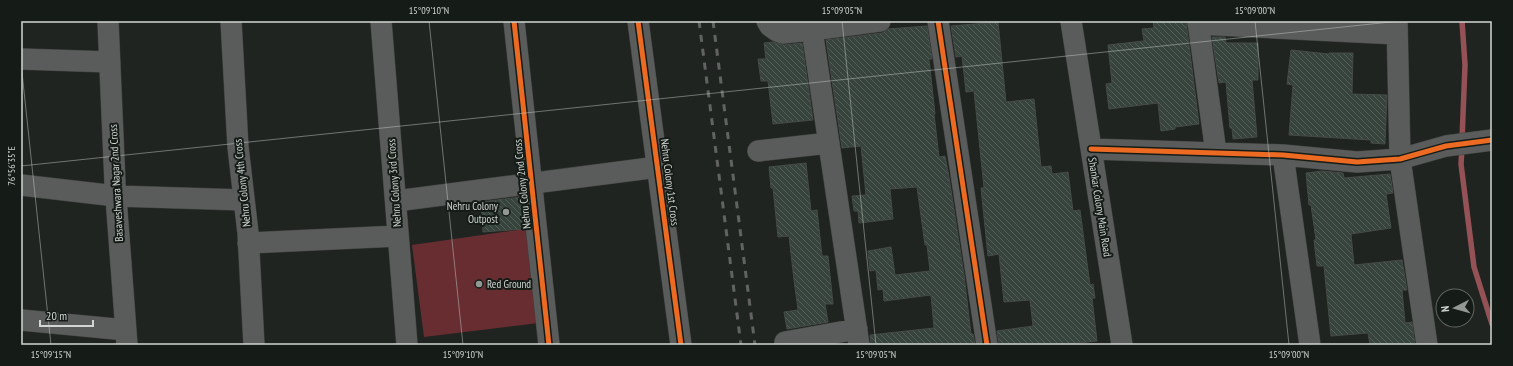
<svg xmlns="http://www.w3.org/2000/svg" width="1513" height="366" font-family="'PT Sans Narrow',sans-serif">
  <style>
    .pitch { fill: #672d31 }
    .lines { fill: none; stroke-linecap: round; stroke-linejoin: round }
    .stream { stroke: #955256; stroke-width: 5.5 }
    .building { fill: url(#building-back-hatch); stroke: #464a47 }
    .minor-casing { stroke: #3e413f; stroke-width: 22 }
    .minor { stroke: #595c5a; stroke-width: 21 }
    .rail { stroke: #616362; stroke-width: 3; stroke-dasharray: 7 7; stroke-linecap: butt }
    .cycleway-casing { stroke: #151c17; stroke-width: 8 }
    .cycleway { stroke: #ed6a23; stroke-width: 5 }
    .ticks { fill: none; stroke: #d1d6d2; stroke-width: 1; stroke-opacity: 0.45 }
    .poi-dot { fill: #939894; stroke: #151c17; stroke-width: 1.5 }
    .labels { text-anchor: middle; stroke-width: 4; stroke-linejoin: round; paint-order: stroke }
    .street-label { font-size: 11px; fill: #d1d6d2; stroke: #151c17 }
    .poi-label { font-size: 11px; fill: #d1d6d2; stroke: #151c17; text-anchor: end }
    .neatline { fill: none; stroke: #d1d6d2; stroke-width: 1.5 }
    .ticks-label { font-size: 10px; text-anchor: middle; fill: #d1d6d2 }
  </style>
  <defs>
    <pattern id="building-back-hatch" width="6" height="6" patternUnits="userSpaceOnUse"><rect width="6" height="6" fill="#37443d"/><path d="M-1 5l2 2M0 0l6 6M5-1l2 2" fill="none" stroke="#535e58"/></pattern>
  </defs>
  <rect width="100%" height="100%" fill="#202421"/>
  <path class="pitch" d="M531,228L547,322L424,337L412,245Z"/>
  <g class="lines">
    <path class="stream" d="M1462,21L1465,65L1462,140
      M1462,148L1461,164L1474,267L1492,324"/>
  </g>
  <path class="building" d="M1153,21H1186L1199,124L1175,127V129L1161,131L1158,103L1109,109L1106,84L1112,83L1108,45L1144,41L1142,29L1154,28Z
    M998,22L1006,102L1034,99L1041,167L1051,166L1052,174L1068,172L1073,211L1080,210L1090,285L1093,284L1095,298H1092L1097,341L1060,345H999L997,331L1033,326L1030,300L1004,302L999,254L988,256L981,188H984L974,91L966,92L962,56L956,57L951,26Z
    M927,26L932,59H929L935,114H934L939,157L945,156L949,177L964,275L971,334H973L975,345H871L870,335L934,328L931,295L884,301L883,289L878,290L876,270L870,271L868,251L891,247L895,275L930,271L927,245H925L917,187L890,189L893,219L859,223L858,211H854L852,196L866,195L861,146L842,148L826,40L882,33L888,29Z
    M1212,37H1225L1226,43H1258V80H1252L1257,137L1233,139L1232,128H1230L1226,82L1219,83Z
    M773,42L784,45L802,43L813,120L773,124L768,81H761L758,59H766L764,43Z
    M1291,50L1329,54V53H1353L1352,94L1387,95L1385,144L1371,143V140L1289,135L1293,85L1287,84Z
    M806,163L811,211L817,210L822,256H828L833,304H825L828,322L787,329L784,312L798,310L794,280L789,236L778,237L773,188H771L769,167Z
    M1322,171L1343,173L1344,178L1390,174L1393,193L1386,194L1391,228L1351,234L1354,265L1402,260L1407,290H1402L1405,323L1412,322L1415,345H1370L1368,333L1331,336L1324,266H1317L1314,240H1316L1311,205H1309L1306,173Z
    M521,197L524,229L483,232L481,202Z"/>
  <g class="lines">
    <defs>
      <path id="minor" d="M108,21L115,184L127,345
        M231,21L238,147L248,233L254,345
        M381,21L407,345
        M514,21L549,345
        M638,21L681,345
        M767,21L770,26L777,31L783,33L812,30L880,21
        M938,21L987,345
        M1071,21L1122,345
        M1198,21L1216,153
        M1397,21L1400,159L1427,345
        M1198,24L1397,34
        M812,30L859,345
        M21,59L110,62
        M1091,149L1283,155L1357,162L1400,159L1446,146L1492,140
        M758,151L829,143
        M1283,155L1310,345
        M21,185L116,196L244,200
        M396,201L658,167
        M248,243L398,236
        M21,320L126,330
        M785,342L857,329"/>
    </defs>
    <use href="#minor" class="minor-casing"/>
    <use href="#minor" class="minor"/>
    <path class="rail" d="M699,21L741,345
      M713,21L755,345"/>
    <defs>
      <path id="cycleway" d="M514,21L549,345
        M638,21L681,345
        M938,21L987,345
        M1091,149L1283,155L1357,162L1400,159L1446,146L1492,140"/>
    </defs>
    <use href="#cycleway" class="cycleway-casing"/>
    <use href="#cycleway" class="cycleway"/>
  </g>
  <path class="ticks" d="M429,21L463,345M842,21L876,345M1255,21L1289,345M21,63L51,345M21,166L1400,21"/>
  <g class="poi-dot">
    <circle cx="506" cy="212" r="4"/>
    <circle cx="479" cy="284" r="4"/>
  </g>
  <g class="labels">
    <g class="street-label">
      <text transform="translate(670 182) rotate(83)" y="4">Nehru Colony 1st Cross</text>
      <text transform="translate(116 183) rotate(-93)" y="4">Basaveshwara Nagar 2nd Cross</text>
      <text transform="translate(242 183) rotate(-96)" y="4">Nehru Colony 4th Cross</text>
      <text transform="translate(394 183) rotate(-94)" y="4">Nehru Colony 3rd Cross</text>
      <text transform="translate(522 184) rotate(-96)" y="4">Nehru Colony 2nd Cross</text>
      <text transform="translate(1100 207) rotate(81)" y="4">Shankar Colony Main Road</text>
    </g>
    <g class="poi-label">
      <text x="498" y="210">Nehru Colony<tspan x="498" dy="13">Outpost</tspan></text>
      <text x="487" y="288" text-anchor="start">Red Ground</text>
    </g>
  </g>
  <rect width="1513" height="366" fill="none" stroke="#151c17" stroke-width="44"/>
  <g transform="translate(1455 308) rotate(264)"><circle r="19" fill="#151c17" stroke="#606662"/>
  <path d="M0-3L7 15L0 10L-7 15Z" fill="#939894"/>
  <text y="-6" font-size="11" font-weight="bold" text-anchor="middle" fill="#d1d6d2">N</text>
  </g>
  <path d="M40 320v6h53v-6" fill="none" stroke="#d1d6d2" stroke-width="2"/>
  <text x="46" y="320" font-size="12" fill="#d1d6d2" stroke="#151c17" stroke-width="3" paint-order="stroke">20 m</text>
  <rect x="22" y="22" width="1469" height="322" class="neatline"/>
  <g class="ticks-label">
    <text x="429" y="14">15°09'10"N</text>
    <text x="842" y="14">15°09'05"N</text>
    <text x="1255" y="14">15°09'00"N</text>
    <text transform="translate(11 166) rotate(-90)" y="4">76°56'35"E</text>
    <text x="51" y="358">15°09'15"N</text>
    <text x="463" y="358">15°09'10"N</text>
    <text x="876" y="358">15°09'05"N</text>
    <text x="1289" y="358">15°09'00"N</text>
  </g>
</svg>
